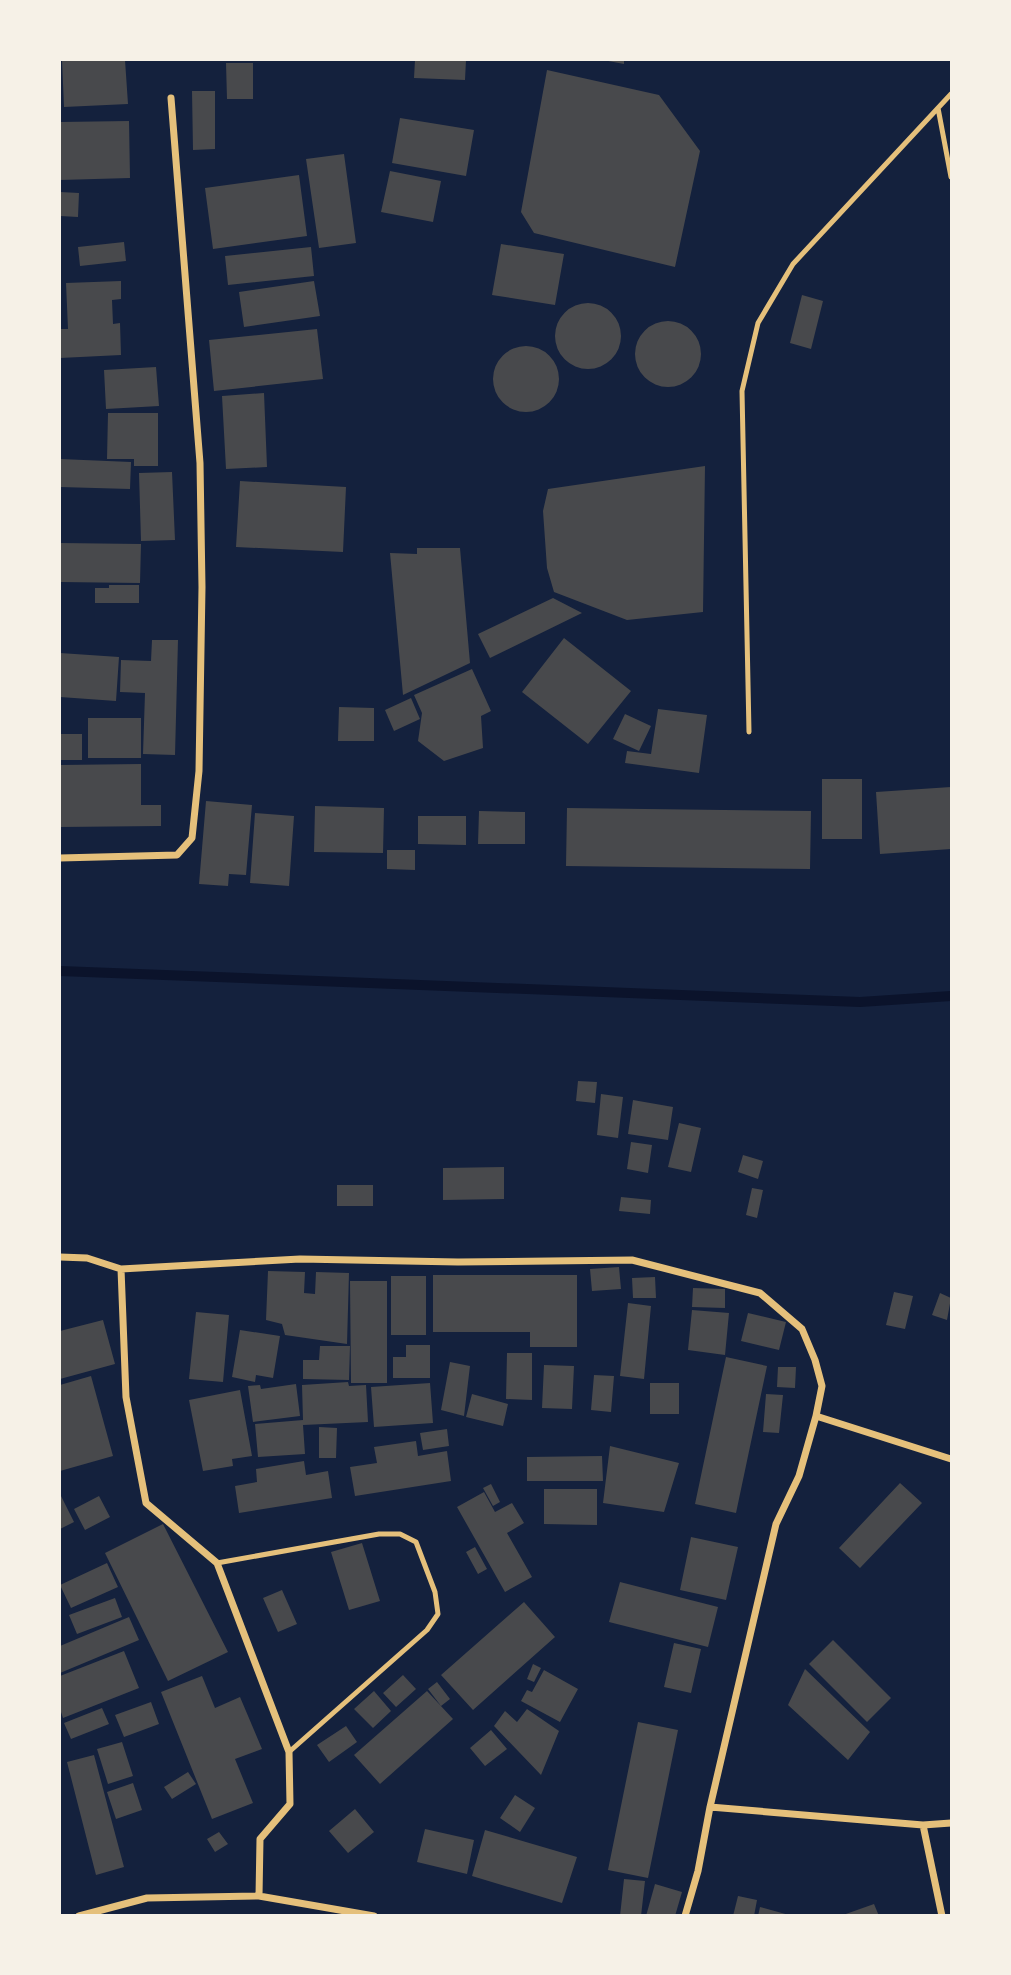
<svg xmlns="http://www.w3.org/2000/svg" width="1011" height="1975" font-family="Raleway,sans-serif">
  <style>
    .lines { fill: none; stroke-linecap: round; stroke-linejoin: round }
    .stream { stroke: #0b132b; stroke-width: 10 }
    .building { fill: #48494c }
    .service { stroke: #e5c07b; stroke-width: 5 }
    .minor { stroke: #e5c07b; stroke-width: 7 }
  </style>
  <rect width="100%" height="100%" fill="#14213d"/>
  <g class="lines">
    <path class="stream" d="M60,971L860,1002L951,996"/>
  </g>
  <path class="building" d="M62,60H125L128,104L64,107Z
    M415,60H466L465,80L414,78Z
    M603,60H624V64Z
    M226,63H253V99H227Z
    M547,70L659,95L700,151L675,267L534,233L521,212Z
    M192,91H215V149L193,150Z
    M400,118L474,130L466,176L392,163Z
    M129,121L130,178L60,180V122Z
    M344,154L356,243L319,248L306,159Z
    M390,171L441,181L433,222L381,212Z
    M299,175L307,236L213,249L205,188Z
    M60,192L79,193L78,217L60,216Z
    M124,242L126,261L80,266L78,247Z
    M501,244L564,254L555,305L492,295Z
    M311,247L314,276L228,285L225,256Z
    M121,281V299L112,300L113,324L120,323L121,355L60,358V329H68L66,283Z
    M314,281L320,316L244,327L239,292Z
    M802,295L823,301L811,349L790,343Z
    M555 336a33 33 0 1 1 66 0a33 33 0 1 1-66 0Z
    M635 354a33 33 0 1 1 66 0a33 33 0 1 1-66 0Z
    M317,329L323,379L214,391L209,340Z
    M493 379a33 33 0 1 1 66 0a33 33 0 1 1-66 0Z
    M156,367L159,406L106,409L104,370Z
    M264,393L267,467L226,469L222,396Z
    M108,413H158V466H134V459H107Z
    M60,459L131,462L130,489L60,487Z
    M705,466L703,612L627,620L554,592L547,568L543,511L548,489Z
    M172,472L175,540L141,541L139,473Z
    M240,481L346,487L343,552L236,547Z
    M60,543L141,544L140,583L60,582Z
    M417,548H460L470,663L403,695L390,553L417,554Z
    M109,585H139V603H95V588H109Z
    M553,598L582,613L490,658L478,634Z
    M564,638L631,691L588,744L522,692Z
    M152,640H178L175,755L143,754L145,693L120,692L121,660L151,661Z
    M60,653L119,657L116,701L60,697Z
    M472,669L491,711L481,716L483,748L444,761L418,741L422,713L414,695Z
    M411,698L420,719L394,731L385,710Z
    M339,707L374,708V741H338Z
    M658,709L707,715L699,773L625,763L627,751L651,754Z
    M625,714L651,726L639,751L613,739Z
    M88,718H141V758H88Z
    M60,734H82V760H60Z
    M141,764V805H161V826L60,827V765Z
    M822,779H862V839H822Z
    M951,787V849L880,854L876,792Z
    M206,801L252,805L246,875L229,874L228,886L199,884Z
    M315,806L384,808L383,853L314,852Z
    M567,808L811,811L810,869L566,866Z
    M479,811L525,812V844H478Z
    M255,813L294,816L289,886L250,883Z
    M418,816H466V845L418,844Z
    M387,850H415V870L387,869Z
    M578,1081L597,1082L595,1103L576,1101Z
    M601,1094L623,1097L618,1138L597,1135Z
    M633,1100L673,1107L668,1140L628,1134Z
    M679,1123L701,1128L691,1172L668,1167Z
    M631,1142L652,1145L648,1173L627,1169Z
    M743,1155L763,1161L758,1179L738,1172Z
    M504,1167V1199L443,1200V1168Z
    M337,1185H373V1206H337Z
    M752,1188L763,1190L757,1218L746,1215Z
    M621,1197L651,1200L650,1214L619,1211Z
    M619,1267L621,1289L592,1291L590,1269Z
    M268,1271L305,1272L304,1293L315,1294L316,1272L349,1273L347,1344L285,1335L282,1324L266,1320Z
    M433,1275H577V1347H530V1332H433Z
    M391,1276H426V1335H391Z
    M655,1277L656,1298H633L632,1278Z
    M350,1281H387V1383H351Z
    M693,1288L725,1289V1308L692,1307Z
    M894,1292L913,1296L905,1329L886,1325Z
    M940,1293L951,1298L947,1320L932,1315Z
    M628,1303L651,1306L644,1379L620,1376Z
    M692,1310L729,1313L725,1355L688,1350Z
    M196,1312L229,1315L223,1382L189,1379Z
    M748,1313L786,1322L779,1350L741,1341Z
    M103,1320L115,1364L60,1379V1331Z
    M240,1330L280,1336L273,1378L256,1375L255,1382L232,1377Z
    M406,1345H430V1378H393V1357H406Z
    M320,1346H350L349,1380L303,1379V1360H319Z
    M507,1353H532V1400L506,1399Z
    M726,1357L767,1366L736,1513L695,1504Z
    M450,1362L470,1366L464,1416L441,1410Z
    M544,1365L574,1366L572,1409L542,1408Z
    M778,1367H796L795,1388L777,1387Z
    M594,1375L614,1376L611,1412L591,1410Z
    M91,1376L113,1456L60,1471V1385Z
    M348,1382L349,1386L366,1385L368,1422L303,1425L305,1454L258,1457L255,1424L303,1420L302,1385Z
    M430,1383L433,1423L374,1427L371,1387Z
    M650,1383H679V1414H650Z
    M296,1384L300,1416L253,1422L248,1386L260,1385L261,1389Z
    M240,1390L252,1456L232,1459L233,1466L203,1471L189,1400Z
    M472,1394L508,1404L503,1426L466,1417Z
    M766,1394L783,1395L779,1433L763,1432Z
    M319,1427L337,1428L336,1458H319Z
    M447,1429L449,1446L423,1450L420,1433Z
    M416,1441L418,1456L447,1451L451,1481L355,1496L350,1467L377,1463L374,1447Z
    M610,1446L679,1463L664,1512L603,1503Z
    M602,1456L603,1481H527V1457Z
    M304,1461L306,1475L328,1471L332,1498L239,1513L235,1486L257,1482L256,1469Z
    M900,1483L922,1503L860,1568L839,1548Z
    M491,1484L500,1502L493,1506L483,1488Z
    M544,1489H597V1525L544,1524Z
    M484,1492L495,1512L512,1503L524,1523L507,1533L532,1577L505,1592L457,1507Z
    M60,1494L74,1522L60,1529Z
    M99,1496L110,1517L85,1530L74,1509Z
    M163,1524L228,1652L168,1681L105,1553Z
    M691,1537L738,1547L726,1600L680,1590Z
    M362,1543L380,1601L349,1610L331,1552Z
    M475,1547L487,1569L478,1574L466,1552Z
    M107,1563L118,1587L71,1608L60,1585Z
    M620,1582L718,1607L708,1647L609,1622Z
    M282,1590L297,1624L278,1632L263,1598Z
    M115,1598L122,1617L77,1634L69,1615Z
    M524,1602L555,1637L473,1710L441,1675Z
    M129,1617L139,1640L60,1673V1646Z
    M833,1640L891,1698L867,1722L809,1664Z
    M674,1643L701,1649L691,1693L664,1687Z
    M124,1651L139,1688L63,1718L60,1709V1676Z
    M533,1664L541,1668L534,1682L527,1679Z
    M805,1669L870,1732L848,1760L788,1705Z
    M544,1670L578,1689L560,1722L521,1701L527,1690L532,1692Z
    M403,1675L416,1689L396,1707L383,1693Z
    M202,1676L215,1708L240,1697L262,1749L235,1759L253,1803L212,1819L161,1692Z
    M437,1682L450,1699L441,1706L428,1689Z
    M374,1691L391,1711L373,1728L354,1709Z
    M427,1691L453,1719L380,1784L354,1755Z
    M151,1702L159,1724L124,1737L115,1715Z
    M102,1708L109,1724L71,1739L64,1723Z
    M527,1709L559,1731L541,1775L494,1726L505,1711L517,1722Z
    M638,1722L678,1730L648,1878L608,1870Z
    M346,1726L357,1742L329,1762L317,1745Z
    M491,1730L507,1749L485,1766L470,1748Z
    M122,1742L133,1776L108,1784L97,1749Z
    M94,1755L124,1867L96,1875L67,1762Z
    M188,1772L196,1784L172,1799L164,1787Z
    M133,1783L142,1810L116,1819L107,1792Z
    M515,1795L535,1808L520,1832L500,1818Z
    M355,1809L374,1832L348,1853L329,1831Z
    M425,1829L474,1840L467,1874L417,1862Z
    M485,1830L577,1857L562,1903L472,1876Z
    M219,1832L228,1844L215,1852L207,1839Z
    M624,1879L645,1881L641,1916H620Z
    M655,1884L682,1892L675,1916H646Z
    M738,1896L757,1900L754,1916H733Z
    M874,1904L879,1916H843V1915Z
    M760,1907L789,1915V1916H758Z"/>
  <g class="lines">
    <path class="service" d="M938,108L951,177
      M749,732L742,391L758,323L793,264L951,94
      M217,1563L379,1534H400L416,1542L435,1592L438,1614L427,1630L289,1752"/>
    <path class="minor" d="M60,858L177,855L192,838L199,771L202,587L200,463L171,98
      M60,1257L87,1258L121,1269L300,1259L458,1262L632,1260L760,1293L802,1329L815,1360L822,1386L816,1416L799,1476L776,1524L710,1807L698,1871L685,1916
      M121,1269L126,1397L146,1503L217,1563L289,1752L290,1804L260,1839L259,1896
      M816,1416L951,1459
      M710,1807L923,1825L951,1823
      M923,1825L942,1916
      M79,1916L147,1898L259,1896L374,1916"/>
  </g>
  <rect width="1011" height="1975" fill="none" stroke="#f6f1e7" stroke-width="122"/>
</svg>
